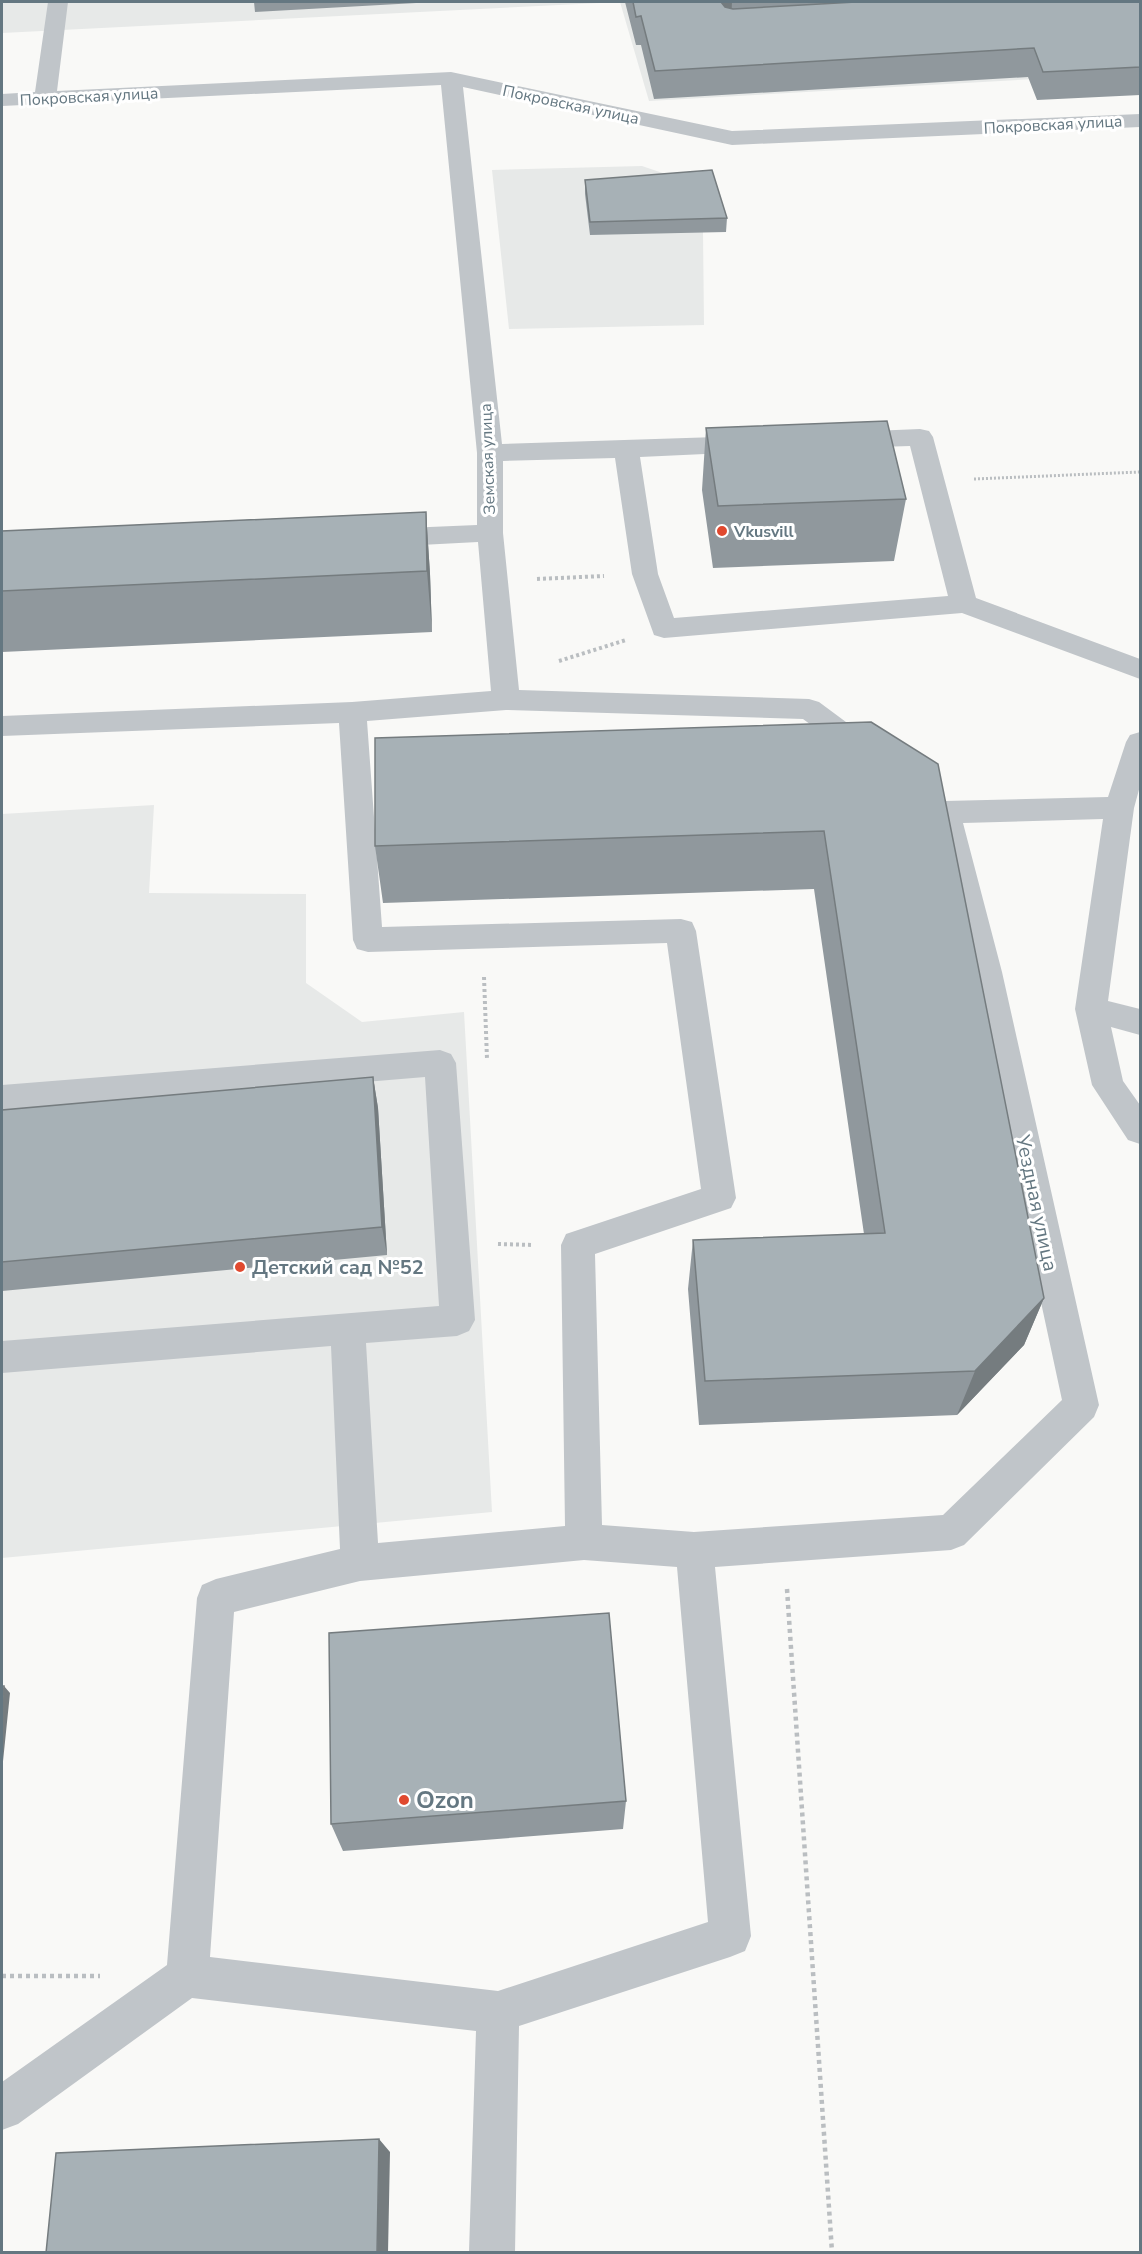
<svg xmlns="http://www.w3.org/2000/svg" width="1142" height="2254" font-family="'Nunito Sans',sans-serif">
  <style>
    .built { fill: #e7e9e8 }
    .lines { fill: none; stroke-linecap: round; stroke-linejoin: round }
    .path-far2 { stroke: #babec1; stroke-width: 3; stroke-dasharray: 2 2; stroke-linecap: butt }
    .path-far1 { stroke: #babec1; stroke-width: 4; stroke-dasharray: 3 3; stroke-linecap: butt }
    .path { stroke: #babec1; stroke-width: 4.5; stroke-dasharray: 4 4; stroke-linecap: butt }
    .minor { fill: #c0c5c9; fill-rule: evenodd }
    .wall { fill: #90989d }
    .shaded-wall { fill: #757c7f }
    .building { fill: #a7b1b6; stroke: #757c7f; stroke-width: 1.5 }
    .poi-dot { fill: #e0492f; stroke: #fff; stroke-width: 2 }
    .labels { text-anchor: middle; stroke-width: 6; stroke-linejoin: round; paint-order: stroke }
    .far-street-label { font-size: 16px; fill: #647781; stroke: #fff }
    .far-poi-label { font-size: 16px; font-weight: bold; fill: #647781; stroke: #fff; text-anchor: start }
    .street-label { font-size: 20px; fill: #647781; stroke: #fff }
    .poi-label { font-size: 20px; font-weight: bold; fill: #647781; stroke: #fff; text-anchor: start }
    .near-poi-label { font-size: 24px; font-weight: bold; fill: #647781; stroke: #fff; text-anchor: start }
  </style>
  <rect width="100%" height="100%" fill="#f9f9f7"/>
  <path class="built" d="M2,2H1140V73L649,101L620,2L2,33Z
    M642,166L698,185L703,232L704,325L509,329L492,170Z
    M154,805L149,893L306,894V983L362,1022L464,1012L492,1512L2,1558V814Z"/>
  <g class="lines">
    <path class="path-far2" d="M974,479L1140,472"/>
    <path class="path-far1" d="M537,579L604,576
      M559,661L626,640
      M484,977L487,1059
      M498,1244L533,1245"/>
    <path class="path" d="M787,1589L832,2252
      M2,1976H100"/>
    <path class="minor" d="M48,2H68L57,91L451,72L732,131L1140,114V127L732,145L463,87L502,444L748,436L757,438L761,444L757,450L748,452L640,457L658,574L674,618L948,596L910,446L848,448L839,446L835,440L839,434L848,432L920,429L929,431L933,437L976,598L1140,659V679L962,613L664,638L654,635L632,574L615,458L503,461V533L519,690L809,699L819,702L873,742L877,749L873,756L863,760L853,756L803,719L506,710L367,721L382,927L681,919L692,922L696,931L736,1198L731,1208L595,1254L602,1525L694,1532L943,1515L1062,1400L970,972L930,812L935,804L945,801L1108,797L1126,742L1130,735L1140,732V786L1134,808L1108,1001L1140,1009V1035L1111,1027L1123,1081L1140,1105V1144L1128,1140L1092,1085L1075,1009L1103,819L963,823L1002,972L1099,1405L1094,1417L964,1545L951,1550L715,1567L751,1936L745,1951L730,1957L519,2026L515,2252H469L476,2031L192,1998L18,2124L2,2130V2082L167,1965L197,1598L202,1585L216,1579L340,1549L331,1346L2,1373V1341L439,1306L425,1077L2,1112V1085L440,1050L451,1054L456,1063L475,1320L469,1331L457,1336L366,1343L378,1543L565,1526L561,1245L566,1234L701,1189L667,943L368,952L357,949L353,940L339,723L2,736V716L352,702L491,691L478,542L382,547L373,544L369,538L373,532L382,529L477,525V453L441,85L2,106V94L35,92ZM584,1560L677,1567L708,1922L498,1991L210,1957L234,1612L360,1581Z"/>
  </g>
  <path class="wall" d="M254,2H434L255,12Z
    M625,2H1140V95L1037,100L1028,77L654,99L641,45H636Z
    M585,180L727,218L726,232L590,235L585,194Z
    M706,428L906,499L894,561L713,568L702,490Z
    M426,512L430,574L432,632L2,652V531Z
    M871,722L1044,1298L1024,1345L957,1415L699,1425L688,1289L693,1240L864,1234L814,889L383,903L375,846Z
    M373,1077L378,1108L387,1255L2,1291V1110Z
    M626,1801L623,1829L343,1851L331,1824Z"/>
  <path class="shaded-wall" d="M720,2H732L731,21Z
    M426,512L430,574L432,632L427,571Z
    M373,1077L378,1108L387,1255L382,1227Z
    M1044,1298L1024,1345L957,1415L975,1371Z
    M4,1686L10,1693L2,1771V1710Z
    M379,2139L390,2152L388,2253H377Z"/>
  <path class="building" d="M633,2H721L725,7L733,9L856,2H1140V67L1043,72L1034,48L655,71L641,16L636,17Z
    M712,170L727,218L590,222L585,180Z
    M887,421L906,499L718,506L706,428Z
    M426,512L427,571L2,591V531Z
    M871,722L938,764L1044,1298L975,1371L705,1381L693,1240L885,1233L824,831L375,846V738Z
    M373,1077L382,1227L2,1262V1110Z
    M609,1613L626,1801L331,1824L329,1633Z
    M2,1686H4L2,1710Z
    M379,2139L377,2253H46L56,2153Z"/>
  <g class="poi-dot">
    <circle cx="722" cy="531" r="6"/>
    <circle cx="240" cy="1267" r="6"/>
    <circle cx="404" cy="1800" r="6"/>
  </g>
  <g class="labels">
    <g class="far-street-label">
      <text transform="translate(89 96) rotate(-3)" y="6">Покровская улица</text>
      <text transform="translate(571 104) rotate(12)" y="6">Покровская улица</text>
      <text transform="translate(1053 124) rotate(-3)" y="6">Покровская улица</text>
      <text transform="translate(487 459) rotate(-92)" y="6">Земская улица</text>
    </g>
    <g class="far-poi-label">
      <text x="734" y="537">Vkusvill</text>
    </g>
    <g class="street-label">
      <text transform="translate(1037 1203) rotate(78)" y="7">Уездная улица</text>
    </g>
    <g class="poi-label">
      <text x="252" y="1274">Детский сад №52</text>
    </g>
    <g class="near-poi-label">
      <text x="416" y="1808">Ozon</text>
    </g>
  </g>
  <rect width="1142" height="2254" fill="none" stroke="#647781" stroke-width="6"/>
</svg>
